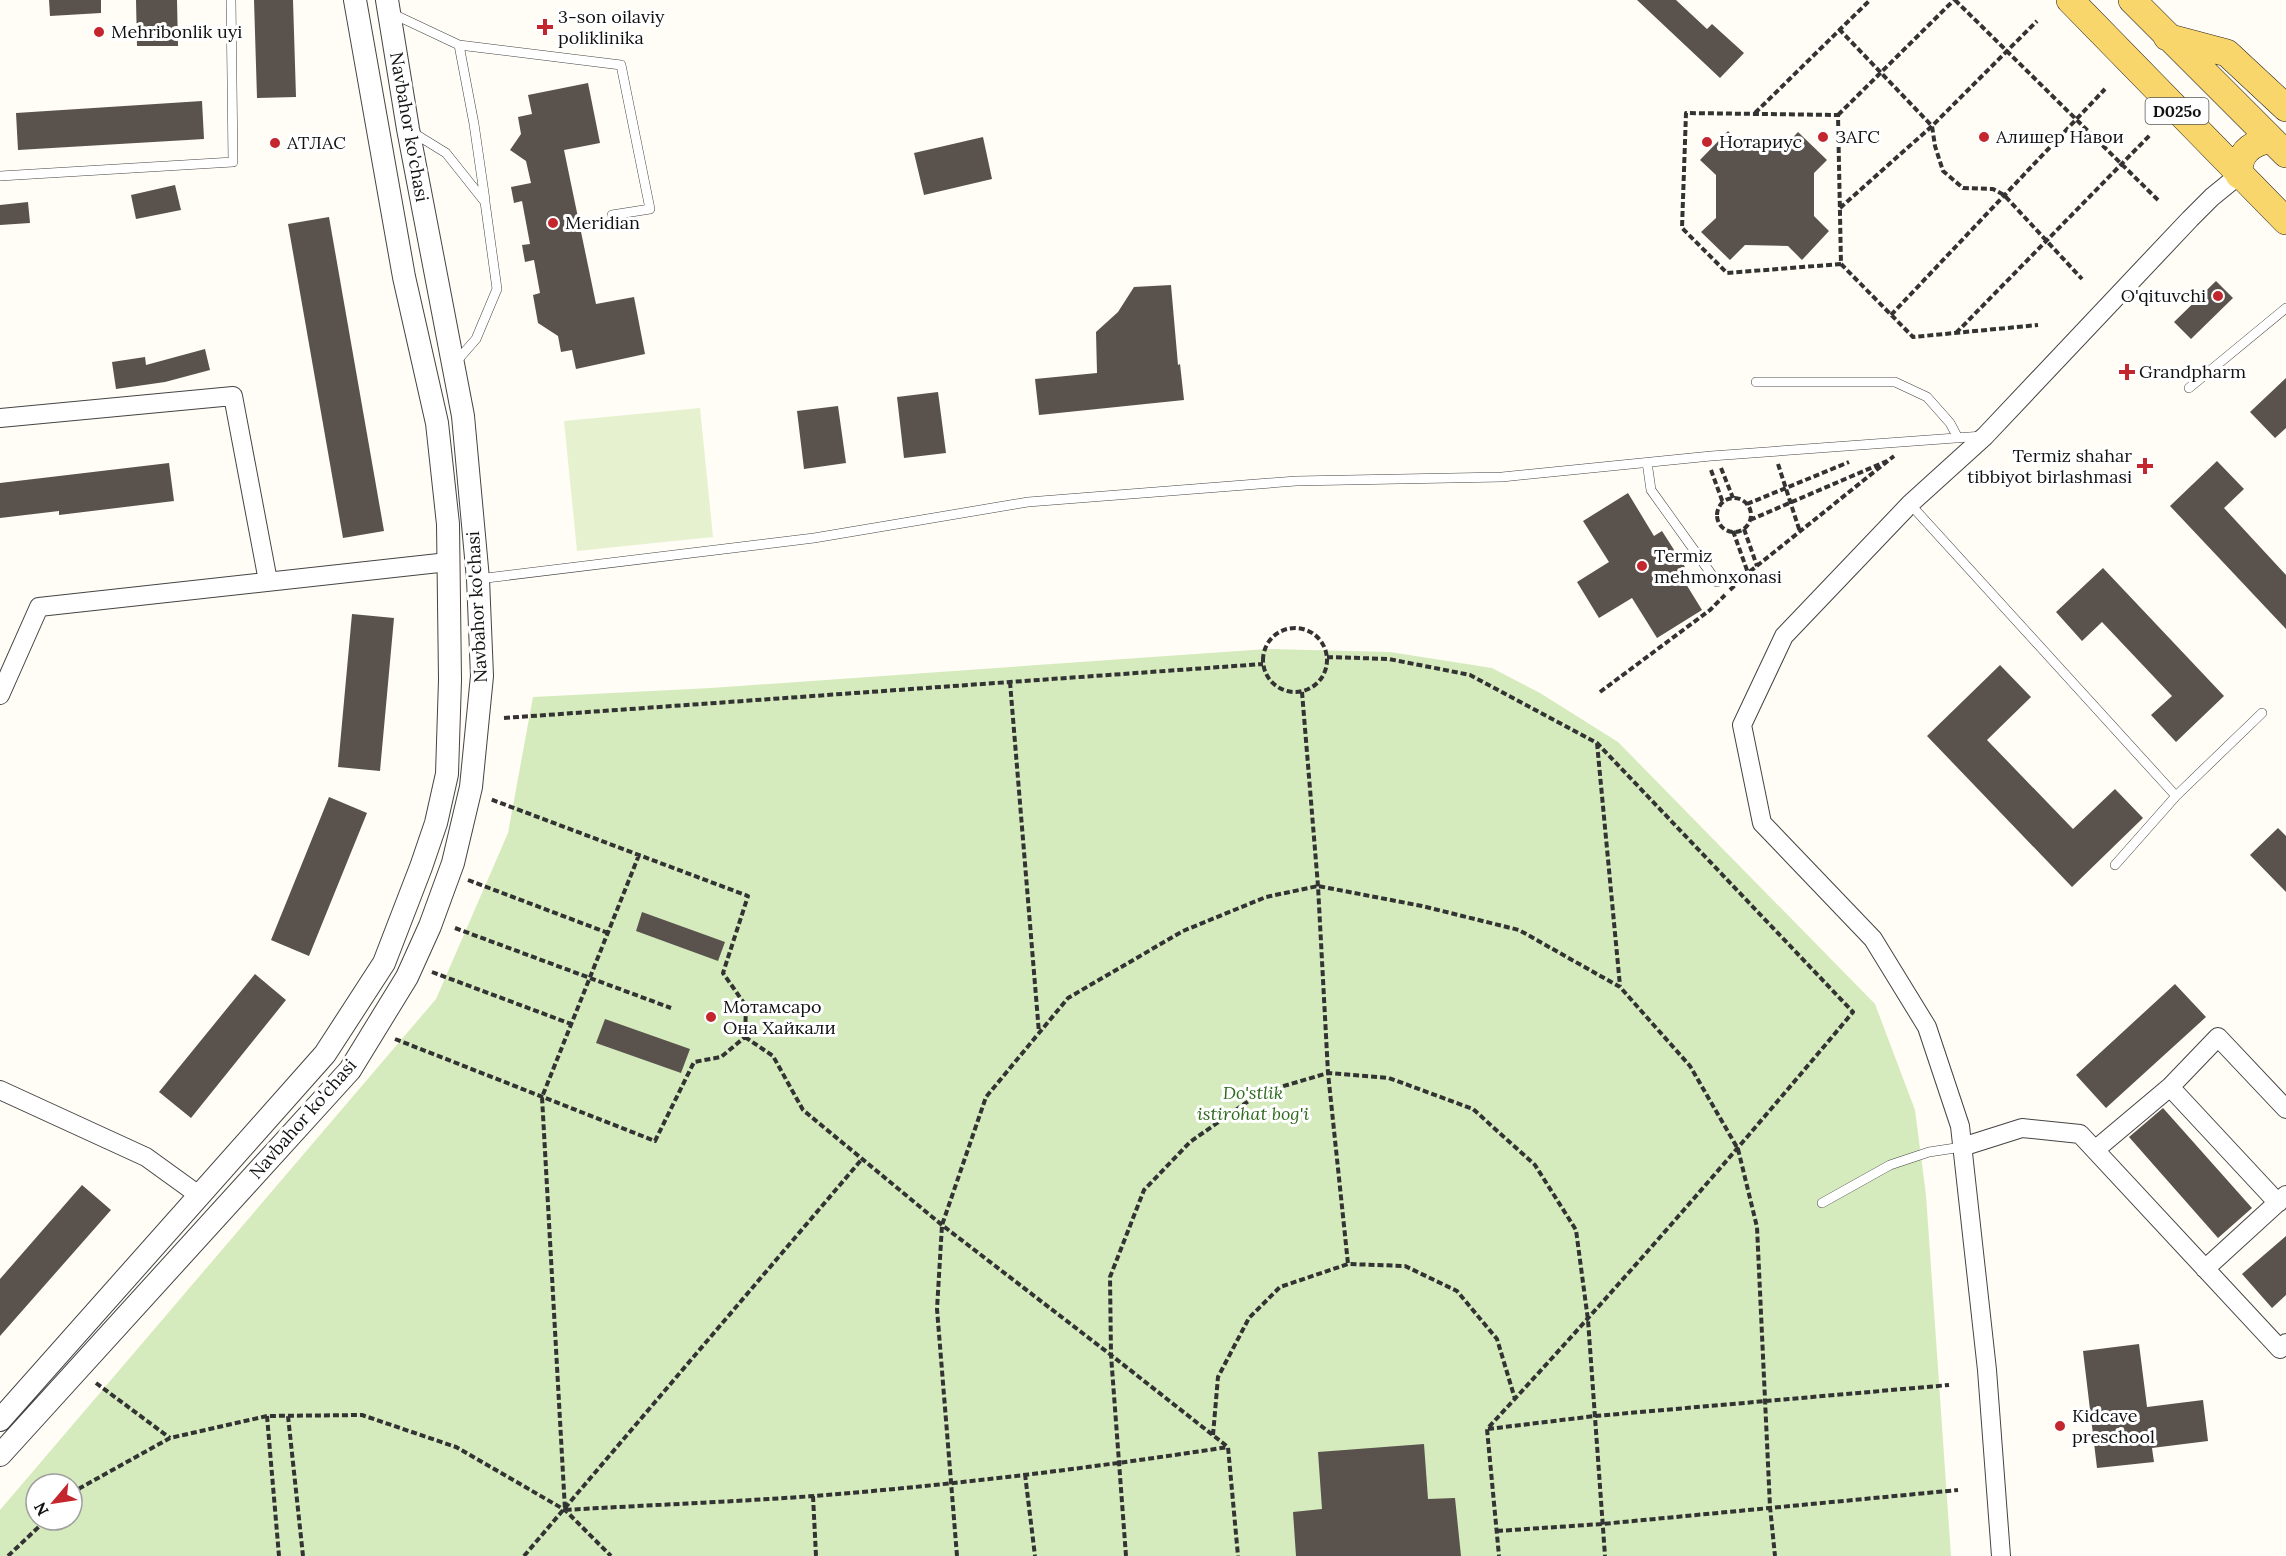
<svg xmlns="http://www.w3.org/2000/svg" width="2286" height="1556" font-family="Lora,serif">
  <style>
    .green { fill: #d5ebbd; fill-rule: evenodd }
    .pitch { fill: #e6f2cf }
    .building { fill: #5a524d }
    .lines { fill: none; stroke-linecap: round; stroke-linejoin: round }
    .service-casing { stroke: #444; stroke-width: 10 }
    .minor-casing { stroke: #444; stroke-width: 20 }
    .tertiary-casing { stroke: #444; stroke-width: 24 }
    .primary-casing { stroke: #222; stroke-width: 28 }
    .path { stroke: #333; stroke-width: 4; stroke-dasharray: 6 3; stroke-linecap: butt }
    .service { stroke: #fff; stroke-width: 9 }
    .minor { stroke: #fff; stroke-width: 18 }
    .tertiary { stroke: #fff; stroke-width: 22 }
    .primary { stroke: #f9d66b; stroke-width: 27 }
    .poi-dot { fill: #c4262e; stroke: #fff; stroke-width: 2 }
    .labels { text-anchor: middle; stroke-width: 6; stroke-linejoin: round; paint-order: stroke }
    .shield { fill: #fff; stroke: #585858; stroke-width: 1.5 }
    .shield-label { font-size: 16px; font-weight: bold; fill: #111 }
    .poi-label { font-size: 18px; fill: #111; stroke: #fff; text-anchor: start }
    .street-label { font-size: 18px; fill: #111; stroke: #fff }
    .park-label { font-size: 18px; font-style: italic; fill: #2f6b1f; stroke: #fff }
  </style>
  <rect width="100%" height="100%" fill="#fffdf5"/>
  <path class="green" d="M1267,649L1390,652L1492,668L1540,693L1618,742L1875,1004L1915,1110L1926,1195L1951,1556H0V1510L436,999L508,833L533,697L711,688ZM36,1484H72V1520H36Z"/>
  <path class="pitch" d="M700,408L713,537L577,551L564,421Z"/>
  <path class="building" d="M49,0H101V13L50,16Z
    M136,0H177L178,46H137Z
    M254,0H293L296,97L257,98Z
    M1637,0H1676L1707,29L1712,24L1744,53L1720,78Z
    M588,83L600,143L564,150L596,304L634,297L645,354L576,369L572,350L561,352L558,336L538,323L533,295L540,293L534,260L525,262L522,245L530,244L522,201L514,203L511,187L531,183L526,161L510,150L521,134L518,117L532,114L528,95Z
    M202,101L204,139L18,150L16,113Z
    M1728,131L1743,146L1784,147L1798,132L1827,160L1814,173V216L1829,231L1802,260L1788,246L1745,245L1730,260L1701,232L1716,218V175L1700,160Z
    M983,137L992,179L924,195L914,153Z
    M175,185L181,210L136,219L131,195Z
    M28,202L30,223L0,225V205Z
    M329,217L384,531L343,538L288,224Z
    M2216,281L2233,298L2191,339L2174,322Z
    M1171,285L1178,365L1180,364L1184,400L1039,415L1035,379L1097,373L1096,332L1118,312L1134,287Z
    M205,349L210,370L165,382L116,389L112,362L145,357L146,365Z
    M2286,378V428L2275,438L2250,412Z
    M938,392L946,453L904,458L897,397Z
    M838,406L846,463L804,469L797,411Z
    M2217,461L2244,489L2224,508L2286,575V629L2170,506Z
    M169,463L174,501L59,515V511L0,518V483Z
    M1628,493L1654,536L1662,531L1685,567L1678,571L1702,610L1657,638L1632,598L1599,618L1577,582L1609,562L1583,521Z
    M2103,568L2224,696L2176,742L2151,715L2172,696L2102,622L2082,641L2056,612Z
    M352,614L394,618L380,771L338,767Z
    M2000,665L2031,697L1987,740L2073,829L2115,789L2143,818L2072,887L1927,736Z
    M329,797L367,813L309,956L271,940Z
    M2278,828L2286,836V892L2250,855Z
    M642,912L725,942L718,961L636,931Z
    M255,974L286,1000L191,1118L159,1092Z
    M2175,984L2206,1017L2106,1108L2076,1075Z
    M605,1019L690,1049L681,1073L596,1043Z
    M2163,1108L2252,1208L2218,1238L2129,1137Z
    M82,1185L111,1210L0,1336V1279Z
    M2286,1236V1295L2272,1308L2242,1274Z
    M2139,1344L2147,1407L2203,1400L2208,1441L2152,1448L2154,1462L2097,1468L2083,1351Z
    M1424,1444L1428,1499L1455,1498L1461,1556H1296L1293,1512L1322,1509L1318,1452Z"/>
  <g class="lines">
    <defs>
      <path id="service" d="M391,13L459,45L474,124L485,200
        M459,45L621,65L650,209L612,215
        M412,132L446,153L485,202L497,289L476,339L455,363
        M0,176L233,162L231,0
        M1756,382H1895L1927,397L1950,423L1958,438
        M2189,388L2286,308
        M1647,462L1651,490L1717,582
        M1910,504L2176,796
        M478,579L814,538L1028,502L1296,481L1502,477L1711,456L1983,436
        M2115,865L2176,796L2262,713
        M1822,1203L1890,1165L1929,1152L1962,1147"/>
      <path id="minor" d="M0,418L233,396L268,581
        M0,695L39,607L448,562
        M2170,1087L2278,1203
        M0,1090L146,1157L200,1196
        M1962,1147L2022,1128L2080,1134L2280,1349L2286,1343
        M2095,1150L2170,1087L2218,1037L2286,1109
        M2205,1269L2286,1195
        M2001,1556L1987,1370L1960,1126L1927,1027L1873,939L1762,823L1742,725L1784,636L1910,504L1985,436L2190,219L2212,197L2239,175"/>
      <path id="tertiary" d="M0,1420L325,1054L384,963L421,867L436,823L447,774L450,680L448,524L437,423L404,277L355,0
        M0,1455L350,1070L407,977L430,926L453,863L471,787L482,676L478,579L463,416L408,129L387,0"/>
      <path id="primary" d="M2070,0L2286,221
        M2132,0L2286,154
        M2167,37L2227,53L2286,108
        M2239,175C2238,153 2250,144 2270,139"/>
    </defs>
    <use href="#service" class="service-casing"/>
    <use href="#minor" class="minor-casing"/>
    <use href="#tertiary" class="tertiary-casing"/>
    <use href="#primary" class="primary-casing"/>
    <path class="path" d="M1955,0L2158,200
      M1839,29L1932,126L1935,146L1943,171L1963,188L1993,189L2004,195L2082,279
      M1755,113L1870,0
      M1838,115L1954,0
      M1840,208L1932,126L2037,21
      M1841,264L1727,273L1682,228L1686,113L1838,115L1841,264L1913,337L2038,325
      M1891,315L2105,89
      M1956,333L2151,134
      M1778,464L1800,532
      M1721,468L1733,498
      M1711,470L1723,503
      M1717 515a17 17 0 1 1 34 0a17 17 0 1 1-34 0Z
      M1747,504L1849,462
      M1750,520L1887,461
      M1744,529L1757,566
      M1733,531L1748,573
      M1730,590L1748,573L1894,456
      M1263 660a32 32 0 1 1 64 0a32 32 0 1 1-64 0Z
      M1327,657L1389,659L1470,675L1597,743L1853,1012C1734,1154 1613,1293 1487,1429L1499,1556
      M1010,682L1039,1033
      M1302,692L1318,886L1328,1073L1348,1264
      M1600,692L1710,610L1725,595
      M504,718L1263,664
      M1597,743L1620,986
      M639,855L542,1097L565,1510C648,1505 731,1502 814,1496C953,1485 1091,1468 1228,1447
      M468,880L608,933
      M455,928L671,1008
      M432,972L571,1024
      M745,1037L773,1056L803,1110L942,1225L1111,1355L1228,1447L1238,1556
      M395,1039L655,1141L694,1062L721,1057L745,1037L746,1006L723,973L748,896L490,799
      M96,1383L170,1438
      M267,1416L279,1556
      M288,1416L303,1556
      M1488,1429L1595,1416L1949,1385
      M1213,1435L1218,1377L1249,1318L1280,1287L1348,1264L1405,1266L1457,1291L1497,1339L1515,1399
      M1025,1474L1035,1556
      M72,1495L80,1488L170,1438L267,1416L362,1415L456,1447L565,1510L611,1556
      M813,1496L816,1556
      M1497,1531L1602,1524L1958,1490
      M8,1556L46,1520
      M524,1556L862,1159
      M957,1556L937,1309L942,1225L986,1097L1068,998L1183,931L1266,897L1318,886L1422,906L1519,930L1620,987L1690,1066L1738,1149L1757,1227L1770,1507L1775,1556
      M1126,1556L1111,1355L1110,1277L1144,1190L1190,1142L1260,1093L1328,1073L1389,1078L1473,1109L1535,1165L1576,1230L1588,1320L1605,1556"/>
    <use href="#service" class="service"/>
    <use href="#minor" class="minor"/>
    <use href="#tertiary" class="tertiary"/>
    <use href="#primary" class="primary"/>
  </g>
  <g class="poi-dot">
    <path d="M542 18h6v6h6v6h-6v6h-6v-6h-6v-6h6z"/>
    <circle cx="99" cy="32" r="6"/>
    <circle cx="1823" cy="137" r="6"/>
    <circle cx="1984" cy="137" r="6"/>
    <circle cx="1707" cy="142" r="6"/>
    <circle cx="275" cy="143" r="6"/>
    <circle cx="553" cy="223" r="6"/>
    <circle cx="2218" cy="296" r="6"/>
    <path d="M2124 363h6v6h6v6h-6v6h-6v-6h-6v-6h6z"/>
    <path d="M2142 457h6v6h6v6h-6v6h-6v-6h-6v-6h6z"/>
    <circle cx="1642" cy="566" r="6"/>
    <circle cx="711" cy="1017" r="6"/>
    <circle cx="2060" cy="1426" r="6"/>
  </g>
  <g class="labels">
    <rect class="shield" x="2145.5" y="98" width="63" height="26" rx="4.5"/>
    <g class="shield-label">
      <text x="2177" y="117">D025o</text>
    </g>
    <g class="poi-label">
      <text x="558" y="23">3-son oilaviy<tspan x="558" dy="21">poliklinika</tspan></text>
      <text x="111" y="38">Mehribonlik uyi</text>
      <text x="1835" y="143">ЗАГС</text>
      <text x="1996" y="143">Алишер Навои</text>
      <text x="1719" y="148">Нотариус</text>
      <text x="287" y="149">АТЛАС</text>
      <text x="565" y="229">Meridian</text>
      <text x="2206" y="302" text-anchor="end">O'qituvchi</text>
      <text x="2139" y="378">Grandpharm</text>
      <text x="2132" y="462" text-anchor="end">Termiz shahar<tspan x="2132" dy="21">tibbiyot birlashmasi</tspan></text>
      <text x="1654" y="562">Termiz<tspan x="1654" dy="21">mehmonxonasi</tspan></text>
      <text x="723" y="1013">Мотамсаро<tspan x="723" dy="21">Она Хайкали</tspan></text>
      <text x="2072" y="1422">Kidcave<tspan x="2072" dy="21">preschool</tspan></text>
    </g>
    <g class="street-label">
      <text transform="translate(409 127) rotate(80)" y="6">Navbahor ko'chasi</text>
      <text transform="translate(477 607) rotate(-93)" y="6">Navbahor ko'chasi</text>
      <text transform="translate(303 1119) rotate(-49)" y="6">Navbahor ko'chasi</text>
    </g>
    <g class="park-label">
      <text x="1253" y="1099">Do'stlik<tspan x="1253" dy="21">istirohat bog'i</tspan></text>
    </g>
  </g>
  <g transform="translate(54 1502) rotate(241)"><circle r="28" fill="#ffffff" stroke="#a0a0a0" stroke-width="1.5"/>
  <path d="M0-4.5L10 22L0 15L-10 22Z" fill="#c4262e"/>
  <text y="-9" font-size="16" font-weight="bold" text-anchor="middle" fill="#111111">N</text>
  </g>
</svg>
